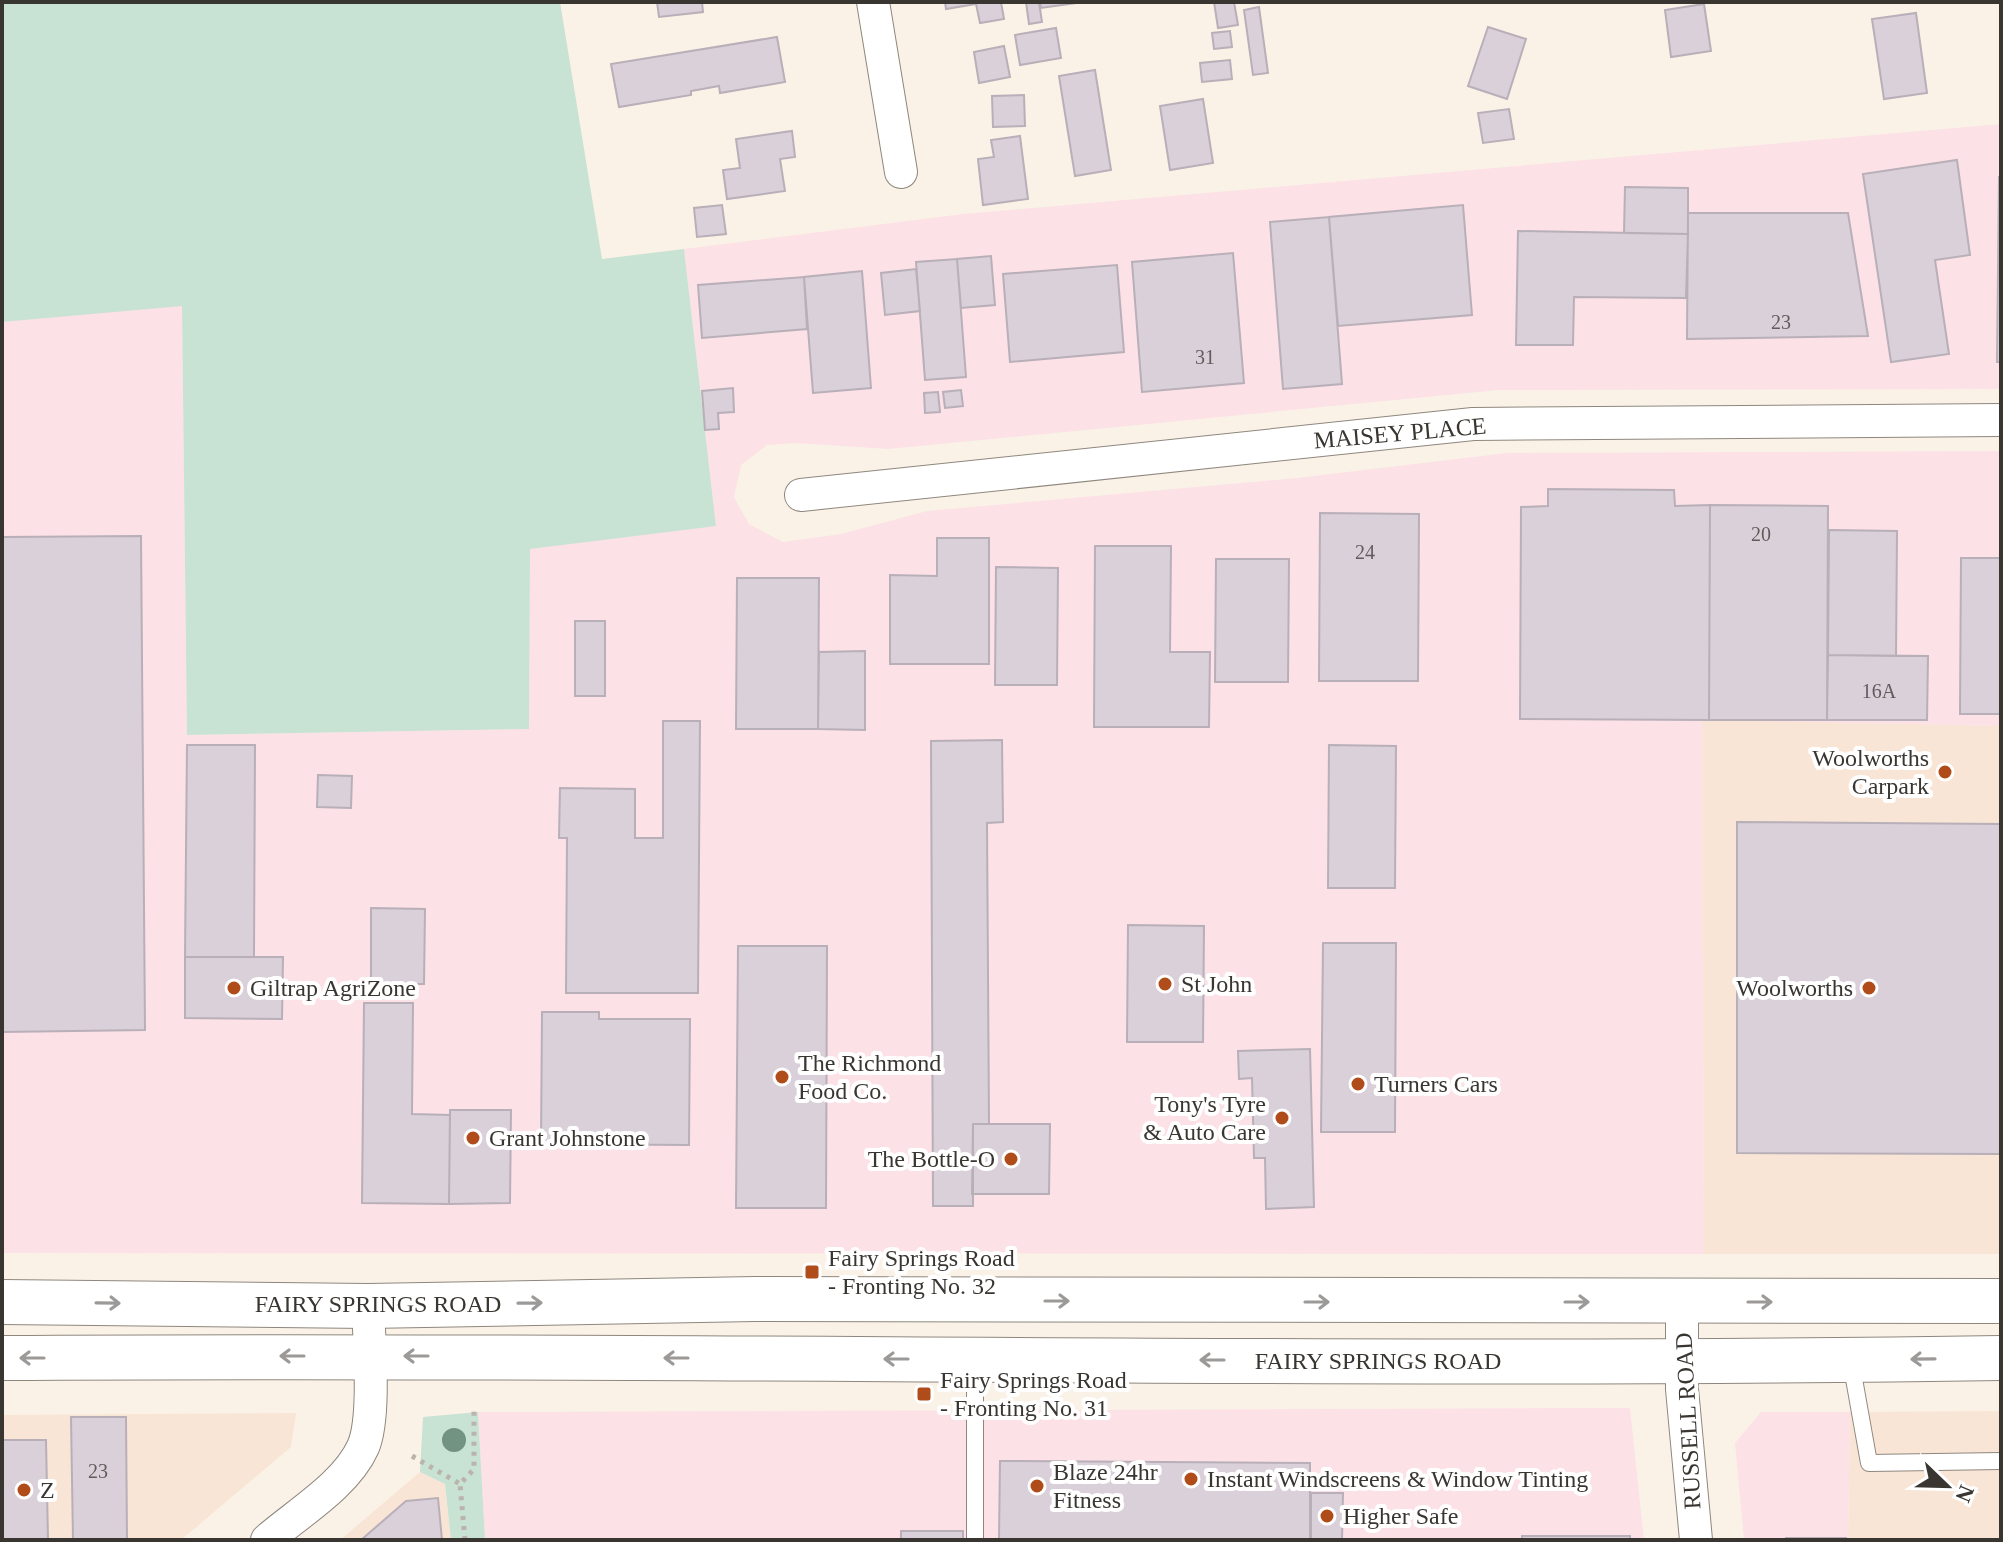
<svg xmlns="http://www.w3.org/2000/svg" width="2003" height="1542" font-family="'Times New Roman',serif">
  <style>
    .commercial { fill: #f9e5d6 }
    .industrial { fill: #fce1e6 }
    .green { fill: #c8e2d4 }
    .building { fill: #dad0d9; stroke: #b8afb8; stroke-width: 2 }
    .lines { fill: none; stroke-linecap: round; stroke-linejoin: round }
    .service-casing { stroke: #8f877e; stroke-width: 18 }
    .minor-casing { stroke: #8f877e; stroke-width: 34 }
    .trunk-casing { stroke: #8f877e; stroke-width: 46 }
    .path { stroke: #bbb4ac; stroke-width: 5; stroke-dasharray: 4 6; stroke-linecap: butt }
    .service { stroke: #fff; stroke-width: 16 }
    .minor { stroke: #fff; stroke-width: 32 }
    .trunk { stroke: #fff; stroke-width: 44 }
    .tree { fill: #729381 }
    .oneway { stroke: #9c9a98 }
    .poi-dot { fill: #b04c19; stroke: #fff; stroke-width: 3 }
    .labels { text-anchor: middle; stroke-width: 8; stroke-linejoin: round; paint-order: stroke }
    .number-label { font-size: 20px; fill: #615c5c }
    .street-label { font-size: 24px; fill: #393632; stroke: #fff }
    .poi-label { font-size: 24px; fill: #393632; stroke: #fff; text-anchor: start }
  </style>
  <rect width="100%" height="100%" fill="#faf2e7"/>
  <path class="commercial" d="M1702,719L2001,726V1254H1704Z
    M2001,1411V1540H1848L1850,1412Z
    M296,1413L291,1447L181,1540H2V1415Z
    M420,1472L445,1484L451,1540H340Z"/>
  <path class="industrial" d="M2001,124V389L1499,390L888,449L797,443L767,445L741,465L734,497L749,524L783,542L841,534L927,511L1297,478L1507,453L2001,451V726L1702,720L1704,1254L2,1253V322L182,305L187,735L529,729L530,549L716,525L684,249L963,214Z
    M1630,1408L1644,1540H485L478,1412Z
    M1761,1412H1850L1848,1540H1744L1735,1443Z"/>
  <path class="green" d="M2,2H560L602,259L684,249L716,526L530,549L529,729L187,735L182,306L2,322Z
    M478,1412L485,1540H451L445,1484L420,1472L423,1417Z"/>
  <path class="building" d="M657,2H702L703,12L659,17Z
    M945,2H1001L1004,19L980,23L976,4L946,9Z
    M1026,2H1039L1042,22L1029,24Z
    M1040,2H1084L1041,8Z
    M1214,2H1234L1238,25L1218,28Z
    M1704,4L1711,51L1671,57L1665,10Z
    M1259,7L1268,73L1253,75L1244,10Z
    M1916,13L1927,93L1884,99L1872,19Z
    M1488,27L1526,39L1507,99L1468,86Z
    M1056,28L1061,58L1020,65L1015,35Z
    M1230,31L1232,47L1214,49L1212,33Z
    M777,37L785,82L720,93L719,86L691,91V95L619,107L611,64Z
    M1004,46L1010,77L979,83L974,52Z
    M1230,60L1232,79L1202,82L1200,63Z
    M1095,70L1111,170L1075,176L1059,76Z
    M1024,95L1025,126L993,127L992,96Z
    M1203,99L1213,163L1170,170L1160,106Z
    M1509,109L1514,139L1483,143L1478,113Z
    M792,131L795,157L780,159L785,191L727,199L723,170L740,168L736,139Z
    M1020,136L1028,199L983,205L978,159L994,157L991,140Z
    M1957,160L1970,255L1935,260L1949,354L1891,362L1863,174Z
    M1999,177H2001V362H1997Z
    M1625,187L1688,188V234L1624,233Z
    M722,205L726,234L697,237L694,208Z
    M1463,205L1472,315L1338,326L1329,217Z
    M1688,213H1848L1868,336L1687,339Z
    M1329,217L1342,384L1283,389L1270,222Z
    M1518,231L1688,234L1686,298L1574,297L1573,345H1516Z
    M1233,253L1244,383L1142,392L1132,262Z
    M991,256L995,305L961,308L957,259Z
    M957,259L966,377L925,380L916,262Z
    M1117,265L1124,352L1010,362L1003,274Z
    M916,269L920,311L885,315L881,273Z
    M862,271L871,388L813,393L804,277Z
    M804,277L807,329L702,338L698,285Z
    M733,388L734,412L718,413L719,429L705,430L702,391Z
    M961,390L963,406L945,408L943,392Z
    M938,392L940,412L925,413L924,393Z
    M1548,489L1674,490L1675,506L1710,505L1709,720L1520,719L1521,507L1548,506Z
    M1710,505L1828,506L1827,720H1709Z
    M1320,513L1419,514L1418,681H1319Z
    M1829,530L1897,531L1896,656L1828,655Z
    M141,536L145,1030L2,1032V537Z
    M937,538H989V664H890V575L937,576Z
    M1095,546H1171L1170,652H1210L1209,727H1094Z
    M1961,558H2001V714H1960Z
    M1216,559H1289L1288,682H1215Z
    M996,567L1058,568L1057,685H995Z
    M737,578H819L818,729H736Z
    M575,621H605V696H575Z
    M865,651V730L818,729L819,652Z
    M1828,655L1928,656L1927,720H1827Z
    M663,721H700L698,993H566L567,838H559L560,788L635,789V838H663Z
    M1002,740L1003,822L987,823L989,1124H973V1206H933L931,741Z
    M187,745H255L254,957H185Z
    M1329,745L1396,746L1395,888H1328Z
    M318,775L352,776L351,808L317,807Z
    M1737,822L2001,824V1154L1737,1153Z
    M371,908L425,909L424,984H371Z
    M1128,925L1204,926L1203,1042H1127Z
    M1323,943H1396L1395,1132H1321Z
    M738,946H827L826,1208H736Z
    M185,957H283L282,1019L185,1018Z
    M364,1003H413L412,1114L450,1115L449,1204L362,1203Z
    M542,1012H599V1019H690L689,1145L541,1144Z
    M1310,1049L1314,1207L1266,1209L1265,1158H1254L1252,1078L1239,1079L1238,1051Z
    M450,1110H511L510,1203L449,1204Z
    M973,1124H1050L1049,1194H972Z
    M71,1417H126L127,1540H73Z
    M2,1440H46L48,1540H2Z
    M1000,1461L1310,1463V1540H999Z
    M1311,1493H1343L1342,1540H1311Z
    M438,1498L442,1540H361L406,1501Z
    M901,1531H963V1540H901Z
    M1522,1536H1630V1540H1522Z
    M1786,1538H1846V1540H1786Z"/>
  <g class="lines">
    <defs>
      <path id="service" d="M1851,1362L1869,1463L2001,1461
        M975,1540V1362"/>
      <path id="minor" d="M873,2L901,172
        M801,495L1473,424L2001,420
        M1682,1302V1389L1696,1540
        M267,1540C298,1513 346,1485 363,1447C376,1418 369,1340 368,1306"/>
      <path id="trunk" d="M2,1302L368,1306L755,1299L2001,1301
        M2,1358C668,1353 1335,1368 2001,1358"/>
    </defs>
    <use href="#service" class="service-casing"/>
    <use href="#minor" class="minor-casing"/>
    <use href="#trunk" class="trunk-casing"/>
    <path class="path" d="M412,1456L460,1484
      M465,1540L460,1484L474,1469V1406"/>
    <use href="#service" class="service"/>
    <use href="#minor" class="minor"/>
    <use href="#trunk" class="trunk"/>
  </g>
  <circle class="tree" cx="454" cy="1440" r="12"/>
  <defs><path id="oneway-shaft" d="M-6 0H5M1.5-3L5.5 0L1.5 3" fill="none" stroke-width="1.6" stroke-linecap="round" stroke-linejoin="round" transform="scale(2)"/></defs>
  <g class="oneway">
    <use href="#oneway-shaft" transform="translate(1057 1301)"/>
    <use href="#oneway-shaft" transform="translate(1317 1302)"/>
    <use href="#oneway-shaft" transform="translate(1577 1302)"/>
    <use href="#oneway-shaft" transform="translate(1760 1302)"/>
    <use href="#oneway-shaft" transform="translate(108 1303) rotate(1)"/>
    <use href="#oneway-shaft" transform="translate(530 1303) rotate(-1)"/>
    <use href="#oneway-shaft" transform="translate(292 1356) rotate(180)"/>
    <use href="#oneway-shaft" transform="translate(416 1356) rotate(-180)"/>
    <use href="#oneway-shaft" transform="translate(32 1358) rotate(180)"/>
    <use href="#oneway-shaft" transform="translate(676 1358) rotate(-180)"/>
    <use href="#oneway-shaft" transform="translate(896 1359) rotate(-180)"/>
    <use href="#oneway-shaft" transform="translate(1923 1359) rotate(179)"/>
    <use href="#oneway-shaft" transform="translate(1212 1360) rotate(-180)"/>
  </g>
  <g class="poi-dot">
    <circle cx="1945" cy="772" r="8"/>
    <circle cx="1165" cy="984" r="8"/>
    <circle cx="234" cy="988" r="8"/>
    <circle cx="1869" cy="988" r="8"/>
    <circle cx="782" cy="1077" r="8"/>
    <circle cx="1358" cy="1084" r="8"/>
    <circle cx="1282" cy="1118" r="8"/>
    <circle cx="473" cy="1138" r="8"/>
    <circle cx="1011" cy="1159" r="8"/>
    <rect x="804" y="1264" width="16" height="16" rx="4"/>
    <rect x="916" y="1386" width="16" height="16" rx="4"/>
    <circle cx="1191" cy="1479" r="8"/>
    <circle cx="1037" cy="1486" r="8"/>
    <circle cx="24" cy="1490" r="8"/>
    <circle cx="1327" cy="1516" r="8"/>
  </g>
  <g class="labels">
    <g class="number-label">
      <text x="1781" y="329">23</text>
      <text x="1205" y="364">31</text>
      <text x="1761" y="541">20</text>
      <text x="1365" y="559">24</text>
      <text x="1879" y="698">16A</text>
      <text x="98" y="1478">23</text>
    </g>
    <g class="street-label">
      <text transform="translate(1400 433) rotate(-5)" y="8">MAISEY PLACE</text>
      <text x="378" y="1312">FAIRY SPRINGS ROAD</text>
      <text x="1378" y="1369">FAIRY SPRINGS ROAD</text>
      <text transform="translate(1688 1421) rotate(-93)" y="8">RUSSELL ROAD</text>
    </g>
    <g class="poi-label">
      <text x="1929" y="766" text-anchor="end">Woolworths<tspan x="1929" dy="28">Carpark</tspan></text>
      <text x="1181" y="992">St John</text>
      <text x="250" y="996">Giltrap AgriZone</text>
      <text x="1853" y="996" text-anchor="end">Woolworths</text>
      <text x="798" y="1071">The Richmond<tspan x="798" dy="28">Food Co.</tspan></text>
      <text x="1374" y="1092">Turners Cars</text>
      <text x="1266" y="1112" text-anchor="end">Tony's Tyre<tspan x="1266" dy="28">&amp; Auto Care</tspan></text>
      <text x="489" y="1146">Grant Johnstone</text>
      <text x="995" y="1167" text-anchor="end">The Bottle-O</text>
      <text x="828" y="1266">Fairy Springs Road<tspan x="828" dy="28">- Fronting No. 32</tspan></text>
      <text x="940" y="1388">Fairy Springs Road<tspan x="940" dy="28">- Fronting No. 31</tspan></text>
      <text x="1053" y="1480">Blaze 24hr<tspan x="1053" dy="28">Fitness</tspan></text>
      <text x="1207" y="1487">Instant Windscreens &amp; Window Tinting</text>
      <text x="40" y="1498">Z</text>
      <text x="1343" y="1524">Higher Safe</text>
    </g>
  </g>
  <rect width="2003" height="1542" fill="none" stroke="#393632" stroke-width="8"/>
  <g transform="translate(1947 1486) rotate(113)" stroke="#ffffff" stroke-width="6" paint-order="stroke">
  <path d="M0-6L14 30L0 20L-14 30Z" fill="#393632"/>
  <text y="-12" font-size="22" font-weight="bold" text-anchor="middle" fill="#393632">N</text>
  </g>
</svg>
